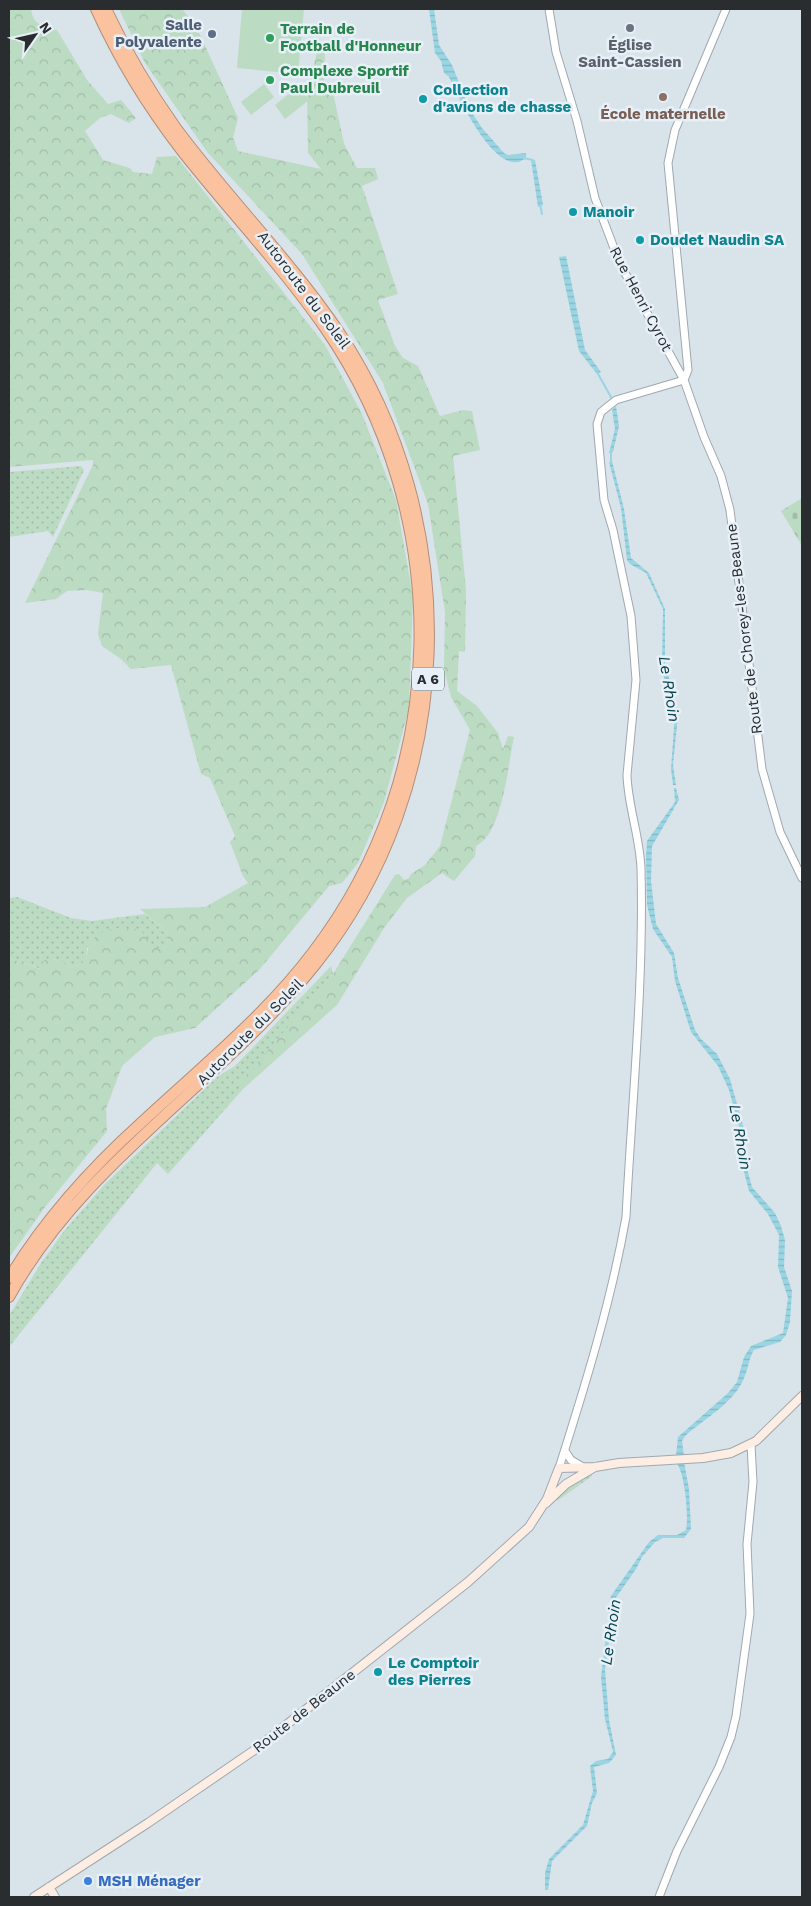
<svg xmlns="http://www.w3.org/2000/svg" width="811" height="1906" font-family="'Work Sans',sans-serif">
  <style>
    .grass { fill: url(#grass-dots) }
    .forest { fill: url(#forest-crowns) }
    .cemetery { fill: url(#cemetery-stones) }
    .garden { fill: #bcdbc3 }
    .water { fill: url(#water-rules) }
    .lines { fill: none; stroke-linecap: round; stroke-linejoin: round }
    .stream { stroke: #99d5e3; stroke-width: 2 }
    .tertiary-casing { stroke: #a0a9af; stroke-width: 9 }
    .secondary-casing { stroke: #a0a9af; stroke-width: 10 }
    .motorway-casing { stroke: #b28e79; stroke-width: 12 }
    .tertiary { stroke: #fff; stroke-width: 7 }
    .secondary { stroke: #feede2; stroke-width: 8 }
    .motorway { stroke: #fbc2a0; stroke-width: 10 }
    .worship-dot { fill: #6b7280; stroke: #e7f0f7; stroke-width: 2 }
    .service-dot { fill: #5c6f8a; stroke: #e7f0f7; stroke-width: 2 }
    .leisure-dot { fill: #2e9e5b; stroke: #e7f0f7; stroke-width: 2 }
    .education-dot { fill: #8d6e63; stroke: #e7f0f7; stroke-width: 2 }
    .culture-dot { fill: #0f9aa8; stroke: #e7f0f7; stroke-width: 2 }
    .shop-dot { fill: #3f7fe0; stroke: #e7f0f7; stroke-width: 2 }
    .labels { text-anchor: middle; stroke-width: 5; stroke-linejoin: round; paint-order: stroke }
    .shield { fill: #e7f0f7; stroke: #62686c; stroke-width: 1 }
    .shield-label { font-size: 14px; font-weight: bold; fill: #292d30 }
    .service-label { font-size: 15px; font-weight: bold; fill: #4e5e75; stroke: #e7f0f7; text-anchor: end }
    .leisure-label { font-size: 15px; font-weight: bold; fill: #27864d; stroke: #e7f0f7; text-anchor: start }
    .worship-label { font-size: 15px; font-weight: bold; fill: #5b616d; stroke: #e7f0f7 }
    .culture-label { font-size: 15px; font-weight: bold; fill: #0d838f; stroke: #e7f0f7; text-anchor: start }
    .education-label { font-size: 15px; font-weight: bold; fill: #785e54; stroke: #e7f0f7 }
    .street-label { font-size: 15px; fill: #292d30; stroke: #e7f0f7 }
    .shop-label { font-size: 15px; font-weight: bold; fill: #366cbe; stroke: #e7f0f7; text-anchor: start }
    .water-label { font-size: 16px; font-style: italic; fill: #0a424c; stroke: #e7f0f7 }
  </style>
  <defs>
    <pattern id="grass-dots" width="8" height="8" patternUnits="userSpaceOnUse" patternTransform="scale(1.25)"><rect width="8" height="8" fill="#bcdbc3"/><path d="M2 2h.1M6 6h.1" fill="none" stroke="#a2bca8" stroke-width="1.8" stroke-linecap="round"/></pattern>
    <pattern id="forest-crowns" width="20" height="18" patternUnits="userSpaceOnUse" patternTransform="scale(1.25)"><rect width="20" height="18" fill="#bcdbc3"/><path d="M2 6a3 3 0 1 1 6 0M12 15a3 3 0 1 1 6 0" fill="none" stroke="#a2bca8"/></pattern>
    <pattern id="cemetery-stones" width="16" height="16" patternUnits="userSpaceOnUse" patternTransform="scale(1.25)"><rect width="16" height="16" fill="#bcdbc3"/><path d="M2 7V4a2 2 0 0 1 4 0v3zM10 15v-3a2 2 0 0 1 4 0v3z" fill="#a2bca8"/></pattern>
    <pattern id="water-rules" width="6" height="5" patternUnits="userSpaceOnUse" patternTransform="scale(1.25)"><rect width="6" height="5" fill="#99d5e3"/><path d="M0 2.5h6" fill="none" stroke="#84b7c3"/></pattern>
  </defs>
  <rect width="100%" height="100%" fill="#d9e3ea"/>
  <path class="grass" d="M81,466L84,470L53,537L48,531L9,537V472Z
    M17,897L71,918L92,921L145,914L167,932L168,946L161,949L87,947L86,961L77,966L52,959L41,969L9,958V898Z
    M331,966L333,974L240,1084L243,1089L168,1174L157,1163L9,1347V1316L41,1263L64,1231L104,1185L217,1077L235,1066Z
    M592,1473V1476L557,1501V1497L563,1489Z"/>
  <path class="forest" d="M9,9H31C33,25 43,26 57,30L87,80L108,104L121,100L136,118L129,123L111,114L100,118L85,131L103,160L130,168L133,172L152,174L157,157L176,156L325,345L362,414L396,500L413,597L409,708L384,802L358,863L342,883L329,886L259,970L195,1028L155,1037L122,1066L106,1109L107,1131L45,1207L9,1258V958L40,969L44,960L52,959L77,966L86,961C88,928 114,925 141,930L153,947L161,949L168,946L167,932L140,909L205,907L248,883L243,876L230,842L235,836L210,778L201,774L171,665L131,669L121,659L102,646L98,634L103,593L87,590L67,591L56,599L25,603L93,465V460L9,467Z
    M119,9H182L196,26L238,118L233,138L238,151L321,169L308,153L307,93L318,48L325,53L324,81L331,83L344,144L357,168H375L378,179L362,186L398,294L378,300L395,346L403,358L418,366L440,416L463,410L472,411L480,450L453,456L466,590L465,652L459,651L457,691L477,706L498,733L503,749L508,736L514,737C508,764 503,833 476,846L475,856L454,881L442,873L407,898L384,928L337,1005L243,1089L239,1084L333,974L395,875L399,874L404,880L409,878L411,874L425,865L440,846L470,730L451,697L444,669L445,612L428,504L383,383L302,254L208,153L145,63Z"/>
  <path class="cemetery" d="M802,498V544H801L781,511Z"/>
  <path class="garden" d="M242,9H304L298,74L237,68Z
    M264,84L274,97L251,115L241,102Z
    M299,86L309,100L285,119L275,105Z"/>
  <path class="water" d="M429,9H434L439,45L452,65L470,110L482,128L504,153L508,155L526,153V159C523,159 521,161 519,162C491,168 458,96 449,77L444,73L441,61L435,53Z
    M531,160H535L543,205L538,207Z
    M566,256L585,350L601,372L597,374L579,351L559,257Z
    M616,406L619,426L613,452L609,453L615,429L612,410Z
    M612,461L624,509L631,558L649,573L665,609V664L675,698L678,716L673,765L676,785H673L671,769L675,714L672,698L666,688L662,667L663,609L646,573L630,564L627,560L621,508L609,462Z
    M674,788H676L679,800L652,846L651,881L656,924L674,953L678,978L695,1030L701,1039L717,1054L730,1079L746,1136L743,1154L752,1187L775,1213L781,1226L785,1240L784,1267L792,1291L790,1322L786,1335L780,1342L754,1350C748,1359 748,1374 740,1386C728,1406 703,1420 685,1436L682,1441L684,1456H676L678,1437L728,1393L737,1382L744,1357L751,1346L783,1333L788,1298L778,1267L779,1235L768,1214L749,1191L739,1153L742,1137L729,1090L718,1066L691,1032L675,981L672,957L653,929L647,905L646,856L647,841L675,802Z
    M676,1462H684L689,1489L691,1529L684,1538H663L655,1542L642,1557L636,1569L615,1599L605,1670L609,1720L616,1755L609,1763L594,1767L597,1793L592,1803L587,1826L552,1861L548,1890H545V1873L549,1859L583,1825L593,1791L590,1766L596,1761L608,1759L613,1752L605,1719L601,1677L611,1596L649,1542L658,1535H677L686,1530C689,1516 685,1473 676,1462Z"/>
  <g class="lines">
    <path class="stream" d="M523,158L533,160
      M540,204L542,214
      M597,372L612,399
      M611,462V452"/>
    <defs>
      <path id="tertiary" d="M549,9L556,52L577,121L595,198L620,264L684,380L704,437L721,476L730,510L762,769L780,832L802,878
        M684,380L688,370L668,163L675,130L726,9
        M565,1451L571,1460L583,1467
        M559,1468C585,1386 611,1302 626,1217C632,1101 644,984 641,869C640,837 628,807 627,775L636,680L631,616L613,530L604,500L597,424L601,412L616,400L684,380
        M659,1897L677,1851L719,1767L731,1737L736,1716L750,1614L747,1544L753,1482L751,1445"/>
      <path id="secondary" d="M546,1503L566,1484L595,1467
        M49,1887L55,1897
        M34,1897L148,1823L253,1751L468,1582L529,1527L547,1499L559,1468L595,1467L619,1463L703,1458L731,1453L756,1441L802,1396"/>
      <path id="motorway" d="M9,1278C45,1219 90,1169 141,1123C200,1068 264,1017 313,952C452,771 454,515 325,328C282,266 229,211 182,151C148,107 119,60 96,9
        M9,1297C85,1160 220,1084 315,965C459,786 466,522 339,332C290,260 228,198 176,128C149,90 126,51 106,9"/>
    </defs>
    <use href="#tertiary" class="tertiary-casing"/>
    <use href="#secondary" class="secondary-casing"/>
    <use href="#motorway" class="motorway-casing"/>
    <use href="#tertiary" class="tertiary"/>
    <use href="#secondary" class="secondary"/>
    <use href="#motorway" class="motorway"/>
  </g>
  <circle class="worship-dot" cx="630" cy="28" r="5"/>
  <circle class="service-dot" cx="212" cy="34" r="5"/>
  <g class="leisure-dot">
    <circle cx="270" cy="38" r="5"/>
    <circle cx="270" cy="80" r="5"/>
  </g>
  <circle class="education-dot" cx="663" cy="97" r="5"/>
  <g class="culture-dot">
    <circle cx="423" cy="99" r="5"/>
    <circle cx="573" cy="212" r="5"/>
    <circle cx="640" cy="240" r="5"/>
    <circle cx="378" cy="1672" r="5"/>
  </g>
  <circle class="shop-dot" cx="88" cy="1881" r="5"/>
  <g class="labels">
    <rect class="shield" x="412" y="667.5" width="32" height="23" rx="4"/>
    <g class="shield-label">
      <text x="428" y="684">A 6</text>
    </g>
    <g class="service-label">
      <text x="202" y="30">Salle<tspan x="202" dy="17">Polyvalente</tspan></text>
    </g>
    <g class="leisure-label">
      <text x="280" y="34">Terrain de<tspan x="280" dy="17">Football d'Honneur</tspan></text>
      <text x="280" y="76">Complexe Sportif<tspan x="280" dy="17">Paul Dubreuil</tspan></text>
    </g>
    <g class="worship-label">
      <text x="630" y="50">Église<tspan x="630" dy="17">Saint-Cassien</tspan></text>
    </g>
    <g class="culture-label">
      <text x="433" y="95">Collection<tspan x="433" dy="17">d'avions de chasse</tspan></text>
      <text x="583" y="217">Manoir</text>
      <text x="650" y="245">Doudet Naudin SA</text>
      <text x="388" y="1668">Le Comptoir<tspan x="388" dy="17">des Pierres</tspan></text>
    </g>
    <g class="education-label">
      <text x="663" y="119">École maternelle</text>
    </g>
    <g class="street-label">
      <text transform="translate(304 290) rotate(53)" y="5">Autoroute du Soleil</text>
      <text transform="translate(641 299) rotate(62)" y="5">Rue Henri Cyrot</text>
      <text transform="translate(744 629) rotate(-97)" y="5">Route de Chorey-les-Beaune</text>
      <text transform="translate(250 1032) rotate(-45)" y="5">Autoroute du Soleil</text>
      <text transform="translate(304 1711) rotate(-38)" y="5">Route de Beaune</text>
    </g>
    <g class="shop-label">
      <text x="98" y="1886">MSH Ménager</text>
    </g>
    <g class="water-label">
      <text transform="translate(670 689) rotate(81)" y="6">Le Rhoin</text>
      <text transform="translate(741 1137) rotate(80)" y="6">Le Rhoin</text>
      <text transform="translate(610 1632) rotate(-82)" y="6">Le Rhoin</text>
    </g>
  </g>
  <rect width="811" height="1906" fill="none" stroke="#292d30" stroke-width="20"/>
  <g transform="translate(35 35) rotate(56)" stroke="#e7f0f7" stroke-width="4" paint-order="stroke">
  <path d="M0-4L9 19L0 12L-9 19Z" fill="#292d30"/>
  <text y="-8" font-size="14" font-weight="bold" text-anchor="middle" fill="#292d30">N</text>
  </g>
</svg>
